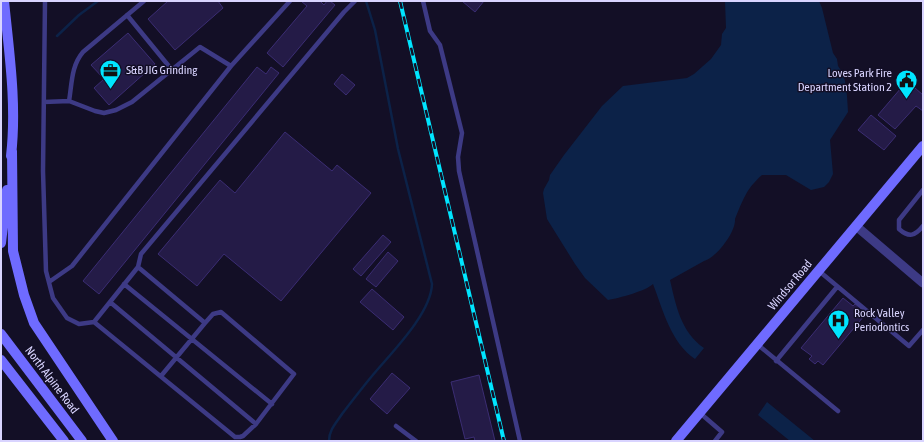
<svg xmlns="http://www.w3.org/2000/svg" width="924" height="442" font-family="'Asap Condensed',sans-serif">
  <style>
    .water { fill: #0c2248 }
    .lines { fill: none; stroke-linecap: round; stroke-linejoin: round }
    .stream { stroke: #0c2248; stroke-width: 2.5 }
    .building { fill: #241b47; stroke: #3b2d73 }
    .lane { stroke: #3d3a85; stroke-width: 4.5 }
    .street { stroke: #3d3a85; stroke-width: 9 }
    .secondary { stroke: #6f6bff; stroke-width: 10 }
    .rail-casing { stroke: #00e5ff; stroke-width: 4 }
    .rail { stroke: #130f26; stroke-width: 2.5; stroke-dasharray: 8; stroke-linecap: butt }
    .labels { text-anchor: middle; stroke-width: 3; stroke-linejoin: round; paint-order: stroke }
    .poi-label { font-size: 12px; fill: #d9d4ff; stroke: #130f26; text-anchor: start }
    .street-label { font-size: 12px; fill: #d9d4ff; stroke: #130f26 }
  </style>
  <rect width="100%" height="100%" fill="#130f26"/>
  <path class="water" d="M725,1H819L822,8L833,53L837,59L838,66L842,72L845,81L847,96L848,112L830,140L833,174L829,182L824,187L811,190L786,175H762C746,189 743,200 735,219C736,232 716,258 704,261L670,280C676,306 681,332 704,348L695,359C671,343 663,310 653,284C646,291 619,298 608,300L585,278L575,264L547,219L543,193L544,189L549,180L550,175L564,155L602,106L623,86L687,78L694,74L711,59L721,45L722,34L726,28Z
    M767,402L815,441H790L758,415Z"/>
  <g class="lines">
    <path class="stream" d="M57,36L79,15L98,1
      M329,441C329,430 336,423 342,414C352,401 362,388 372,376C391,353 431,314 432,284L398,149L375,30L366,1"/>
  </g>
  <path class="building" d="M168,1H218L223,8L175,50L148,19Z
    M301,1H320L324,5L327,1H330L335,5L283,67L267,53L307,6Z
    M462,1H484L475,12Z
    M128,33L155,64L109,105L94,88L104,79L91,65Z
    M257,67L266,74L271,67L279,73L99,294L83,281Z
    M342,74L355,85L346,95L334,84Z
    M907,81L923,95V111L916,106L895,129L878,115Z
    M871,115L896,136L884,150L858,130Z
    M285,132L332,171L337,165L371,193L281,301L224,254L197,286L158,254L220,180L235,193Z
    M383,235L391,242L361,276L353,269Z
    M388,252L398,261L376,287L366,279Z
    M372,289L404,317L393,330L360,302Z
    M843,298L853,306L855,304L861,308L858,311L864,316L823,365L818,361L815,364L809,359L812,356L801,348Z
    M392,373L410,388L387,414L370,399Z
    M479,375L495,441H475L474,437L465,439L451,382Z"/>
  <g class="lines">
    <path class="lane" d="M45,1L43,171L46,271L53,298L67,318L79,324L94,322L138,267
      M423,1L430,31L440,45L462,133L458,157L459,171L520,441
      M127,15L172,70
      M69,101L95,111L104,113L116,110L132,102L200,47L231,66L290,1
      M44,102L69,101C72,84 71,66 83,52L144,1
      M923,190L899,220V229C909,238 915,236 923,226
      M819,271L909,346L923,330
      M49,282L72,266L231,66
      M124,284L272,404
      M110,302L256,424
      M94,322L235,437H240L243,436L256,424L294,374L221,312L213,314L205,323L161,376
      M205,323L138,267L141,254L344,12L355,1
      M757,344L838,411
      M776,361L837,287
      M700,413L722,432L715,441
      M396,426L416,441"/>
    <path class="street" d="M856,226L923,283"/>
    <path class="secondary" d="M4,1C9,52 17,104 11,156
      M12,151L13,251L24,295L34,323L113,441
      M1,243L7,190
      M1,334L82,441
      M1,360L64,441
      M676,441L923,146"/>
    <defs>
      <path id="rail" d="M400,1L504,441"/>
    </defs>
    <use href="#rail" class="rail-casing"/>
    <use href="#rail" class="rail"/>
  </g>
  <defs>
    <symbol id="office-pin" viewBox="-11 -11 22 30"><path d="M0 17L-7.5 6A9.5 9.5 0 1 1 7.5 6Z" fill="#00e5ff" stroke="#130f26"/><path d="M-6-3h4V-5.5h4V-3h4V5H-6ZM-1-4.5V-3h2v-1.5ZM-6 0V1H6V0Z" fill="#111"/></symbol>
    <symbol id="civic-pin" viewBox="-11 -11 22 30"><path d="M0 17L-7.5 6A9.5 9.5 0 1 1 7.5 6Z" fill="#00e5ff" stroke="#130f26"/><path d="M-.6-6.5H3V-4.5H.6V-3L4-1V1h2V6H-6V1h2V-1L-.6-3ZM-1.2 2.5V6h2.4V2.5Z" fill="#111"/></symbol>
    <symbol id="hospital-pin" viewBox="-11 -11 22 30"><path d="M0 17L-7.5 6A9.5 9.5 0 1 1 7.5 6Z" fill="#00e5ff" stroke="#130f26"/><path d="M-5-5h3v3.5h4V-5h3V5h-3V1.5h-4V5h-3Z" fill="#111"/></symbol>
  </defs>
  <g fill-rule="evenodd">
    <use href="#office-pin" x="98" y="58" width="25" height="34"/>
    <use href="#civic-pin" x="894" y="68" width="25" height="34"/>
    <use href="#hospital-pin" x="826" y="308" width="25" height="34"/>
  </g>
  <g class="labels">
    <g class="poi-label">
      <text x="126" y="74">S&amp;B JIG Grinding</text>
      <text x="892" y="77" text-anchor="end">Loves Park Fire<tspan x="892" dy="14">Department Station 2</tspan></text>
      <text x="854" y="317">Rock Valley<tspan x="854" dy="14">Periodontics</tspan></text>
    </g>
    <g class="street-label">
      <text transform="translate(790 285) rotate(-50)" y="4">Windsor Road</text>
      <text transform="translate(52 380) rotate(53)" y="4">North Alpine Road</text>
    </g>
  </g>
  <rect width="924" height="442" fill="none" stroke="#d9d4ff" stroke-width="4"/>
</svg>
